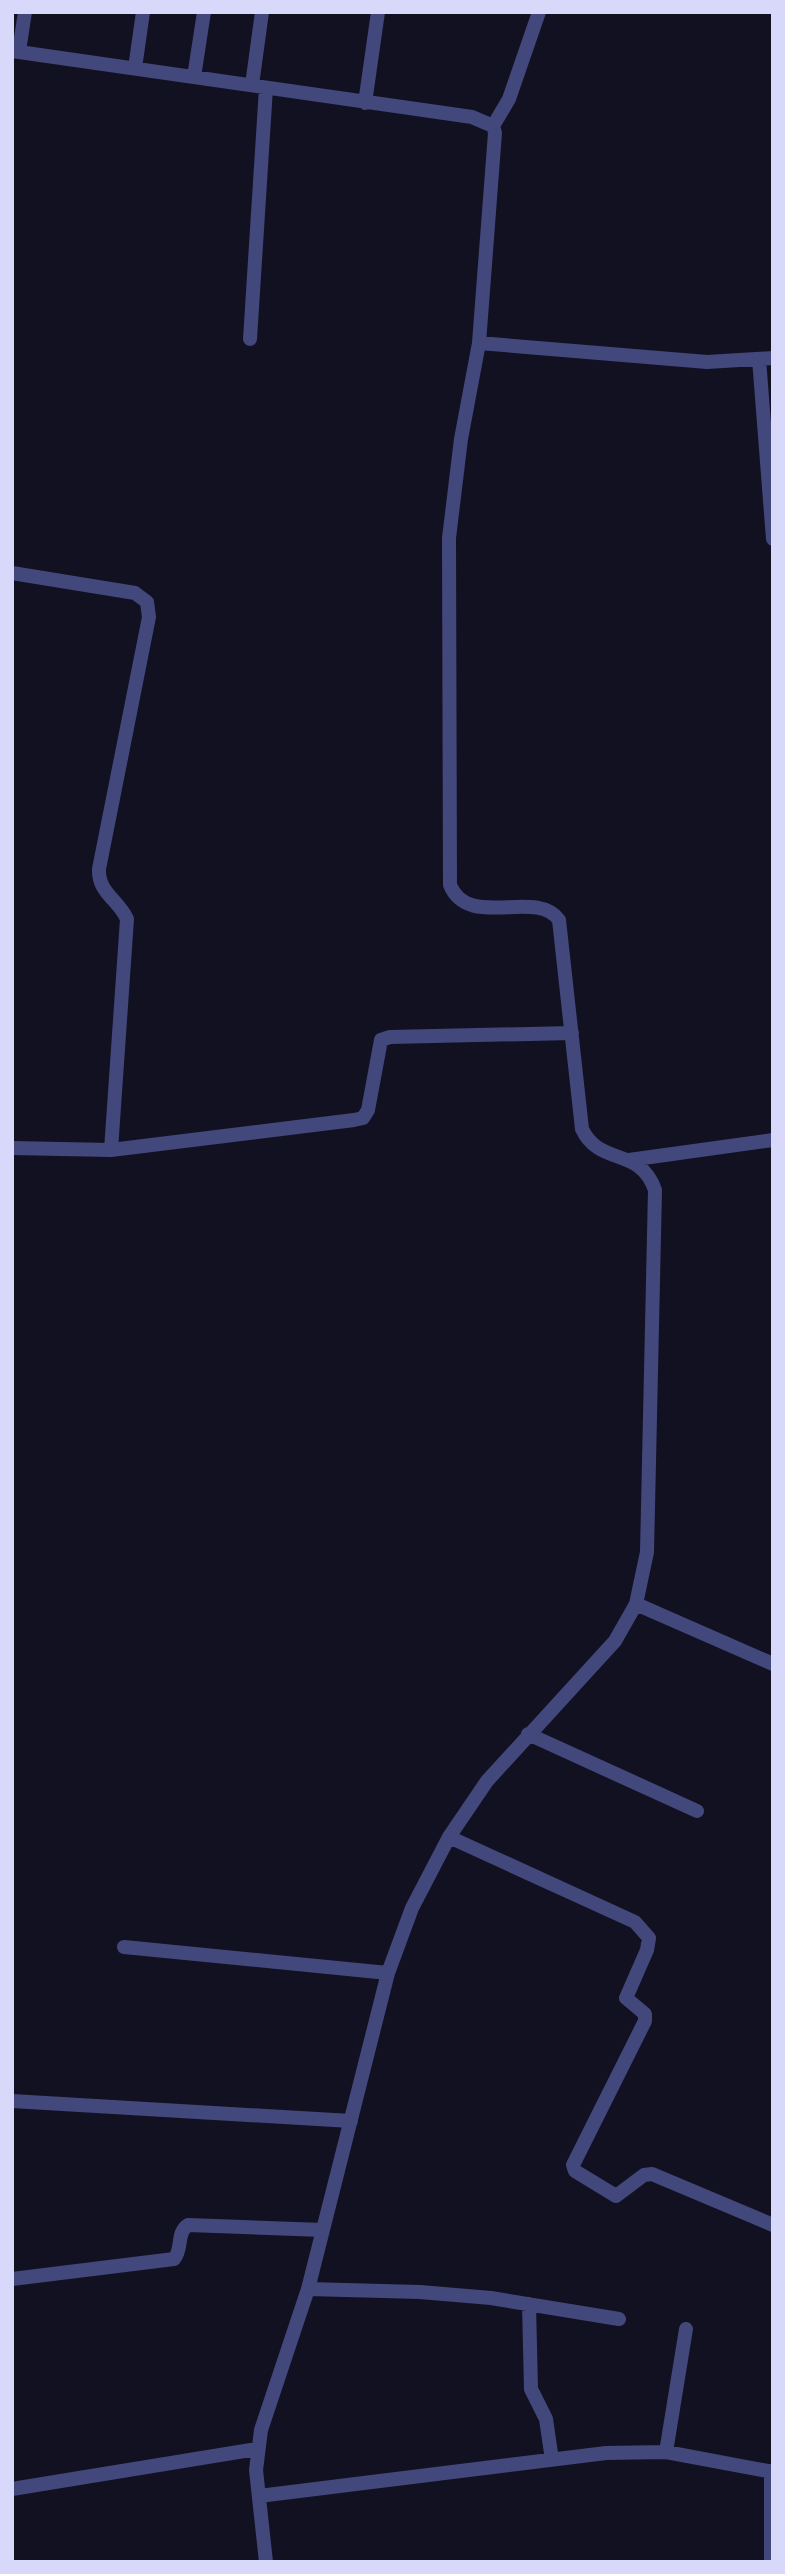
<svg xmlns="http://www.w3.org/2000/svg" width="785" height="2574" font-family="Karla,sans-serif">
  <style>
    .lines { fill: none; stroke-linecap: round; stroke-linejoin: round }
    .minor { stroke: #42487c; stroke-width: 14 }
  </style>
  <rect width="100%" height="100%" fill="#121122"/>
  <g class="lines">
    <path class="minor" d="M12,51L472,117L493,126L495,133L479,343L461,439L449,538L450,885C468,930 536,888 559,920L582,1129C600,1167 640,1146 655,1190L647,1552L636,1604L615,1641L487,1781L449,1837L412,1908L388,1973L308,2289L261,2430L256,2470L266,2562
      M19,51L25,12
      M135,68L143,12
      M194,77L204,12
      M252,85L262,12
      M365,103L378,12
      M493,126L509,99L539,12
      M250,339L266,88
      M479,343L707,362L773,358
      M759,359L773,539
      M12,573L135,593L147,602L149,617L99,869C98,893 118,899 127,919L111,1150
      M12,1148L111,1150L354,1120L363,1118L368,1110L381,1040L390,1037L572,1033
      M629,1160L773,1140
      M636,1604L773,1664
      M528,1734L697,1811
      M449,1837L635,1922L649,1938L647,1950L626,1998L645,2014V2021L573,2165L575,2171L616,2196L644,2175L652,2174L773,2225
      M124,1947L388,1973
      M12,2101L351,2121
      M12,2279L174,2259C183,2249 176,2233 188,2225L323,2230
      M308,2289L420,2292L491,2298L619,2319
      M529,2304L531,2389L546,2419L552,2460
      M666,2452L686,2329
      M771,2471V2562
      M12,2489L257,2449
      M259,2496L606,2453L666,2452L773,2472"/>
  </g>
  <rect width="785" height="2574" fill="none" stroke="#d8d8fa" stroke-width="28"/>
</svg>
